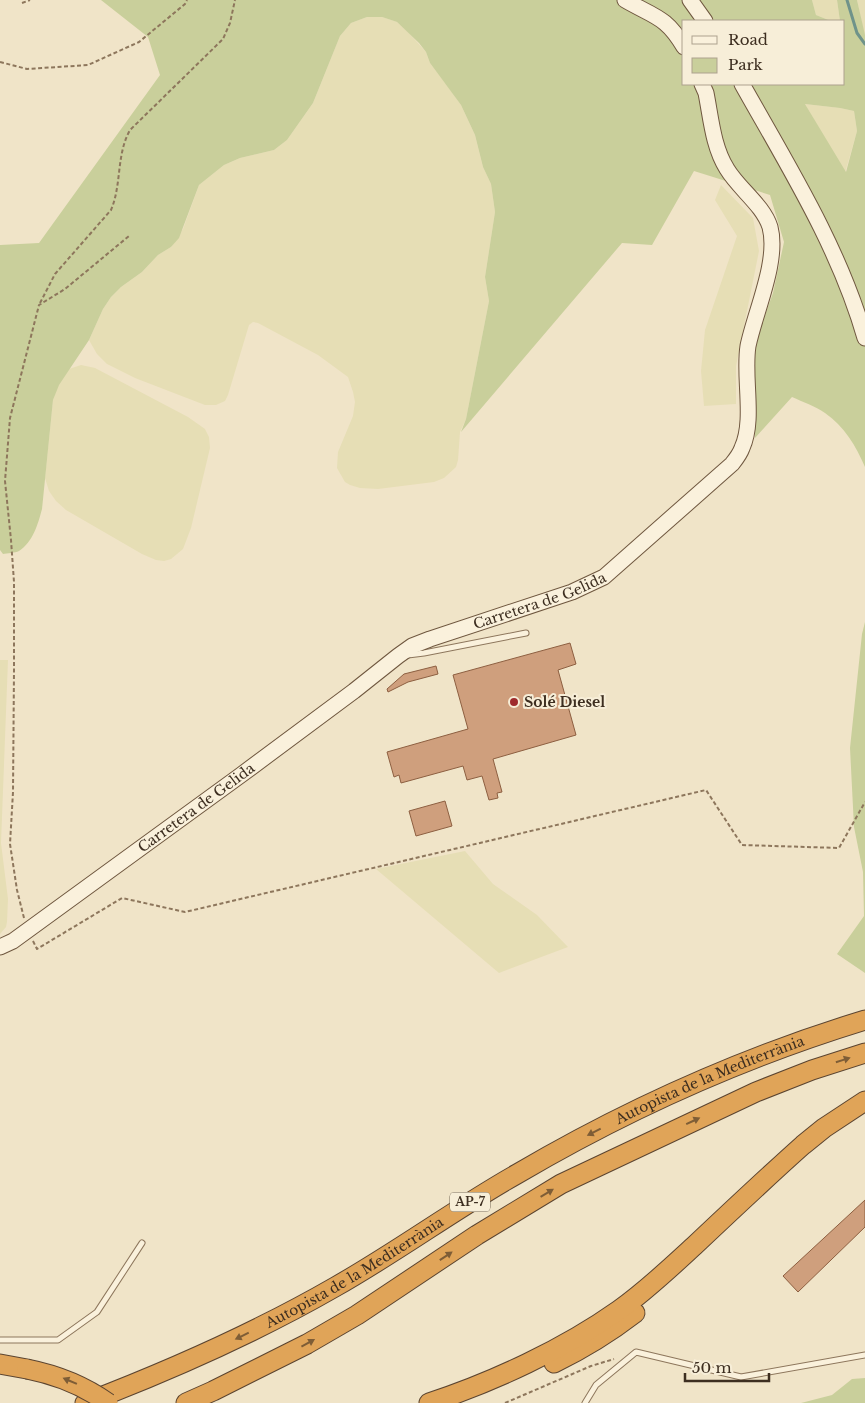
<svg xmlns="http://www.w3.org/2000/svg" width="865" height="1403" font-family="'Libre Baskerville',serif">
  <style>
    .farmland { fill: #e6deb5 }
    .green { fill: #c9cf9b; fill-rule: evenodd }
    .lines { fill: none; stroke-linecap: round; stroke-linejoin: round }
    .stream { stroke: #6f938a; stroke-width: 3 }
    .building { fill: #cf9f7d; stroke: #8d5f41 }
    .lane-casing { stroke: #8d765c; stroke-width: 7 }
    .secondary-casing { stroke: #6f573f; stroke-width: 17 }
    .highway-casing { stroke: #5b4430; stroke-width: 21 }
    .path { stroke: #8d765c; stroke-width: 2; stroke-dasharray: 4 2.5; stroke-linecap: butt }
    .lane { stroke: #faf1dc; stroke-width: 5 }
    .secondary { stroke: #faf1dc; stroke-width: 15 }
    .highway { stroke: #e0a458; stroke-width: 19 }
    .highway-bridge-casing { stroke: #5b4430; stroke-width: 21; stroke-linecap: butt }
    .highway-bridge { stroke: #e0a458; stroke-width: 19 }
    .oneway { fill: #7e5d36 }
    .poi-dot { fill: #9e2a2b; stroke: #f7eed8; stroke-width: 2 }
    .labels { text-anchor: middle; stroke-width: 4; stroke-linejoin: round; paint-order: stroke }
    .shield { fill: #f7eed8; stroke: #756857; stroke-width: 1 }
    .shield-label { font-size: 12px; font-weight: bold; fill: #3d2e20 }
    .street-label { font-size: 14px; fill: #3d2e20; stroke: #f7eed8 }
    .poi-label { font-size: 14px; font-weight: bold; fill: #3d2e20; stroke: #f7eed8; text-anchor: start }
  </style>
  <rect width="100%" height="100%" fill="#f0e4c8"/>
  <path class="farmland" d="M812,0H837L840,21H831L816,15Z
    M857,0H865V35L864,34Z
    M367,17H382L397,22L408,32L426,52L430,63L451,91L461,105L475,135L483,167L491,184L495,212L485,277L489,301L466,419L460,432L458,460L456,467L444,478L434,482L378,489L360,488L350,485L345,482L337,468L338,452L353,416L355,402L353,392L348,377L318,355L258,323L253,322L249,325L228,395L225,401L216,405H205L135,378L107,364L97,354L89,340L103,309L111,297L121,287L142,272L158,255L171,247L183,229L199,185L224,165L240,158L274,150L287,140L313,103L340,36L351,23Z
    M805,104L840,108L854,111L857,131L845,173Z
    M721,185L753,218L759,251L736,366V404L704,406L701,371L705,330L737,236L715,200Z
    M81,365L95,368L188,417L205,429L209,437L210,448L191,528L183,549L171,559L164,561L156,560L142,554L66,510L56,501L49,491L45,478L53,400L58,385L69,369Z
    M0,660H8L1,843L8,899L7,922L6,927L0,934Z
    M465,851L493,884L537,915L568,947L499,973L376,869Z"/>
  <path class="green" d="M101,0H812L816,15L831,21H684V84H844V21H840L837,0H857L865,35V467C856,446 844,426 825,413C815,406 803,402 792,397L755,438V342L773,293L784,242L770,195L694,171L652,245L622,243L461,432L466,419L489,301L485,277L495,212L491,184L483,167L475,135L461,105L430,63L426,52L419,43L397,22L382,17H367L351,23L340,36L313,103L287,140L274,150L240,158L224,165L199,185L179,238L171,247L158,255L142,272L121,287L111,297L103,309L89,340L59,385L53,400L42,509C38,524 33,542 19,551C15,553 7,553 3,554L0,550V245L39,243L160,75L148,37ZM805,104L840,108L854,111L857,131L846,172Z
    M865,622V973L837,954L864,916L863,872L854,827L850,748L862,634Z
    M865,1378V1403H801L832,1395L852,1379Z"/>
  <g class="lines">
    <path class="stream" d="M847,0L857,33L865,44"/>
  </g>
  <path class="building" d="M570,643L576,664L558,670L576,735L493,759L502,792L497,793L498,798L489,800L482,776L467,780L463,766L401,783L399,775L394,777L387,752L468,729L453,675Z
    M436,666L438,674L408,682L388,692L387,689L404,674Z
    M445,801L452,826L416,836L409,811Z
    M865,1200V1227L798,1292L783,1276Z"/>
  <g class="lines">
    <defs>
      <path id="lane" d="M408,655L424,653L526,633
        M0,1340H58L97,1312L142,1243
        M585,1403L596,1385L636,1352L741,1377L865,1355"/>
      <g id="secondary">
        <path d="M625,0C654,17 666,16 684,47"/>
        <path d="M690,0L705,21"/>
        <path d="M742,84C788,166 839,247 865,338"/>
        <path id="s1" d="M0,947L13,941L241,775L354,691L398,656L412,646L430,639L572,592L604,577L732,464C736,459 740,454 742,448C755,420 743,377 748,346C755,312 779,261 770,227C763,205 739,189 727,169C713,147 711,118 706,93L702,84"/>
      </g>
      <g id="highway">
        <path d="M554,1363C583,1349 609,1333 635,1313"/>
        <path d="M0,1364L27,1369"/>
        <path id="s2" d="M85,1403C171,1370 255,1333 335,1287C397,1252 455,1209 517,1174C626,1110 744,1057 865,1020"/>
        <path d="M186,1403L213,1391L307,1344L357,1315L477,1235L561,1184L756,1092L812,1070L865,1053"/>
        <path d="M429,1403C493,1382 564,1349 619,1310C646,1291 670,1268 694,1246C730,1212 766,1178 803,1145L824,1128L865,1101"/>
      </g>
    </defs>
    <use href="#lane" class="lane-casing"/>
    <use href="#secondary" class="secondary-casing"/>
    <use href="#highway" class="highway-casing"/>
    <path class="path" d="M22,3L30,0
      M0,62L27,69L88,65L139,42L185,4L187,0
      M40,303L55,274L111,210C122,184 116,155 130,130L223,39L230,23L235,0
      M24,918L17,890L10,844L13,792L14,670V582L11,540L5,481L10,418L39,305L65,289L129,236
      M33,941L37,949L122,898L185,912L706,790L742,845L839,848L865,802
      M505,1403L591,1366L614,1359"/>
    <use href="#lane" class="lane"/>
    <use href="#secondary" class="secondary"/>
    <use href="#highway" class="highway"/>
    <defs>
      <path id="highway-bridge" d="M27,1369C57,1375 83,1385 108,1403"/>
    </defs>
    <use href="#highway-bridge" class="highway-bridge-casing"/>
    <use href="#highway-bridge" class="highway-bridge"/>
  </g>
  <defs><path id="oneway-solid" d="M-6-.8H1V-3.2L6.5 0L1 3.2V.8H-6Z" transform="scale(1.25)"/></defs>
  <g class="oneway">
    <use href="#oneway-solid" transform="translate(843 1060) rotate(-18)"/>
    <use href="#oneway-solid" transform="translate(693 1121) rotate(-25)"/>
    <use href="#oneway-solid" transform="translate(594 1132) rotate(153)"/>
    <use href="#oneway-solid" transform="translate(547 1193) rotate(-31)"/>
    <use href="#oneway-solid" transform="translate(446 1256) rotate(-34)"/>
    <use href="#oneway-solid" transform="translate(242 1336) rotate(154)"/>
    <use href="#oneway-solid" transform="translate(308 1343) rotate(-29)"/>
    <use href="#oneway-solid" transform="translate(70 1381) rotate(-157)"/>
  </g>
  <circle class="poi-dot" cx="514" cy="702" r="5"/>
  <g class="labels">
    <rect class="shield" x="450" y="1192.5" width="40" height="19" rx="4"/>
    <g class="shield-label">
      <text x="470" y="1206">AP-7</text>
    </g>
    <g class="street-label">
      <text dy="5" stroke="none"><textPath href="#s1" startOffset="646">Carretera de Gelida</textPath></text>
      <text dy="5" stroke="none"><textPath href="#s1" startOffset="241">Carretera de Gelida</textPath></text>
      <text dy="5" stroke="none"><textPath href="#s2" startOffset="705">Autopista de la Mediterrània</textPath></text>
      <text dy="5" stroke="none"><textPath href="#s2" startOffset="300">Autopista de la Mediterrània</textPath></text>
    </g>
    <g class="poi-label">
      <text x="524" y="707">Solé Diesel</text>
    </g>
  </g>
  <rect x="682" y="20" width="162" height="65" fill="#f7eed8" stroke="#ada18e"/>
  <rect x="692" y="36" width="25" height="8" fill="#faf1dc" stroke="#ada18e"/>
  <text x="728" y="45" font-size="15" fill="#3d2e20">Road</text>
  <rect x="692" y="58" width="25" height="15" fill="#c9cf9b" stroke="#ada18e"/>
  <text x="728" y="70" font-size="15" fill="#3d2e20">Park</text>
  <path d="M685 1373v8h84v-8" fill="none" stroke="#3d2e20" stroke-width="2.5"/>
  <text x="692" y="1373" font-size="15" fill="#3d2e20" stroke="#f7eed8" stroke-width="4" paint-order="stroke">50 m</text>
</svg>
